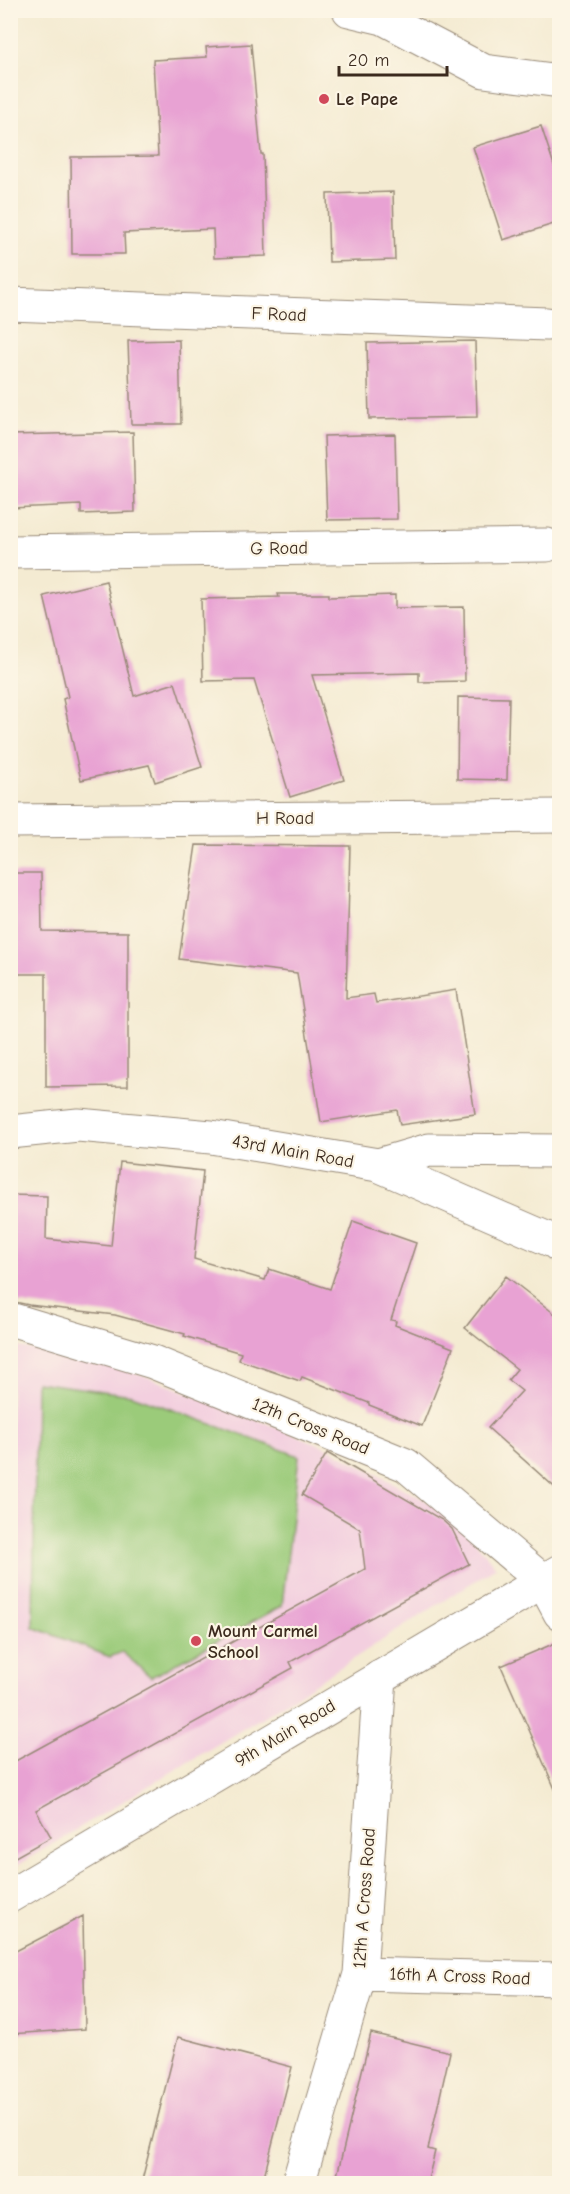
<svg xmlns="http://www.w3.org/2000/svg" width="570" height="2194" font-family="'Comic Neue',sans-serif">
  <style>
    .built { fill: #f3cfdf }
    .green { fill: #9bcb7a; stroke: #6b7a4c; stroke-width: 1.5 }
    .building { fill: #e8a2d3 }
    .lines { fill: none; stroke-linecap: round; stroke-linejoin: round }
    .minor-casing { stroke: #988a78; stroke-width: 35 }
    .tertiary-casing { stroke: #988a78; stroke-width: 35 }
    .minor { stroke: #fff; stroke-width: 33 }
    .tertiary { stroke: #fff; stroke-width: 33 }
    .poi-dot { fill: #d1495b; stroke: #fcf5e5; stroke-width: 2 }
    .labels { text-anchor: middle; stroke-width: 4.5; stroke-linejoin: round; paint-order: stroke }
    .poi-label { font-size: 18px; font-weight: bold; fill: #3b2a1e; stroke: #fcf5e5; text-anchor: start }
    .street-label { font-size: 18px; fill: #3b2a1e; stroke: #fcf5e5 }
  </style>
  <rect width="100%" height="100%" fill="#fcf5e5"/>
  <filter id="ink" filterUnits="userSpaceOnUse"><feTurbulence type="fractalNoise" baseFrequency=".0167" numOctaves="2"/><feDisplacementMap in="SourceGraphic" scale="12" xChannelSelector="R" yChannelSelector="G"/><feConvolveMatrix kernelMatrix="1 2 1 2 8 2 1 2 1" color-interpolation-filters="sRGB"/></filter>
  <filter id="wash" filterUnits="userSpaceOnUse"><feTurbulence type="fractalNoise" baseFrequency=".008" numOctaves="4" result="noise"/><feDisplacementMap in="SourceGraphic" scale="24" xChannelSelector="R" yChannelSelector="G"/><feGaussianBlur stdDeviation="1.35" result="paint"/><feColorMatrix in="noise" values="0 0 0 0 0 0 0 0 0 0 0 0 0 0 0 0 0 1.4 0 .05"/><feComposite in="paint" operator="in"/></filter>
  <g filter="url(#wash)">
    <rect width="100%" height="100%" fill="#f4ebd2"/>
    <path class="built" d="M11,1346L83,1358L140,1374L326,1447L454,1516L496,1567L266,1715L11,1869Z"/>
    <path class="green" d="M36,1382L132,1395L299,1456L282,1606L151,1677L122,1652L110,1657L33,1627Z"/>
    <g id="blocks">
      <path class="building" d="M251,44L261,154H263L266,256L214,258L213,229L124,233L125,254H72L71,157L158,156L153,60L207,57L206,47Z
        M541,126L560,183V222L503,240L473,147Z
        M393,192L395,260L329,262L327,194Z
        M179,340L181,424H131L128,341Z
        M475,341L477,417L369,419L367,343Z
        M133,432L135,512L81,514V505L10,508V435Z
        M395,434L397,519L327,520L324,436Z
        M106,581L134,696L175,683L202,767L155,782L149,765L81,780L63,699L68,697L44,596Z
        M278,594H329V597L395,595V608L464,607L465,681L419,682V673L312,675L344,780L290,797L254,680L203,681L201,599L279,597Z
        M458,697L509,698L507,780L457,779Z
        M196,845L350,846L346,998L374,994L376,1003L456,990L475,1114L400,1125L397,1110L321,1122L297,973L179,959Z
        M10,873H41L42,931L128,932V1086L46,1087V974H10Z
        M120,1162L203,1171L194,1259L265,1280L269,1269L330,1289L353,1221L416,1243L391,1320L396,1321L395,1325L453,1348L422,1426L369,1405V1403L302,1377L300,1381L239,1360L241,1353L184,1336L185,1334L115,1315L29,1305L10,1301V1195L47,1196L46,1239L111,1246Z
        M506,1276L560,1318V1492L488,1428L522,1391L508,1380L517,1369L465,1328Z
        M327,1453L442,1520L452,1529L469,1564L290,1662L293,1668L36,1810L51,1837L10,1860V1764L365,1569L360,1529L302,1495Z
        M560,1641V1798H559L501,1666Z
        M83,1916L85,2029L10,2034V1954Z
        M371,2033L450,2052L428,2149L435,2151L427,2184H335Z
        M178,2037L292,2067L262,2184H141Z"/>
    </g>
  </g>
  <g filter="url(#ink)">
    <use href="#blocks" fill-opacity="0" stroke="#988a78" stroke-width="1.5"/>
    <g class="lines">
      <defs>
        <path id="minor" d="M349,10L383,18L484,71L560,81
          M10,304L547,324
          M10,552L547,545
          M10,821L560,816
          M10,1132L78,1125L211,1137L378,1165L555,1242L560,1246
          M378,1165L429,1150L560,1151
          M10,1319L153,1362L406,1465L543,1581L560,1613
          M360,1974L560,1979
          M298,2184L360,1974L380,1677"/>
        <path id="tertiary" d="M10,1896L560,1571"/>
      </defs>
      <use href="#minor" class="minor-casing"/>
      <use href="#tertiary" class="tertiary-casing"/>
      <use href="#minor" class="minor"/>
      <use href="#tertiary" class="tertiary"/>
    </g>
  </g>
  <g class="poi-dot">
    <circle cx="324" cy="99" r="6"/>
    <circle cx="196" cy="1641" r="6"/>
  </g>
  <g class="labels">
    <g class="poi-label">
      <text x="336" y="105">Le Pape</text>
      <text x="208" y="1637">Mount Carmel<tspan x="208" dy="21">School</tspan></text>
    </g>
    <g class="street-label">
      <text transform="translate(279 314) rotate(2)" y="6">F Road</text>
      <text transform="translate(279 548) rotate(-1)" y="6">G Road</text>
      <text x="285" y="824">H Road</text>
      <text transform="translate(293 1151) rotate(10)" y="6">43rd Main Road</text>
      <text transform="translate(311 1426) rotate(22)" y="6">12th Cross Road</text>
      <text transform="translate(285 1733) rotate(-31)" y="6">9th Main Road</text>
      <text transform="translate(364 1898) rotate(-86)" y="6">12th A Cross Road</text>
      <text transform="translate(460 1976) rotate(2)" y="6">16th A Cross Road</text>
    </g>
  </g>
  <rect width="570" height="2194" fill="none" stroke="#fcf5e5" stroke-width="36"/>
  <path d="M339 66v9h108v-9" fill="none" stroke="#3b2a1e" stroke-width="3"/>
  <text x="348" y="66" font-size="18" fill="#3b2a1e" stroke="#fcf5e5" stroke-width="4.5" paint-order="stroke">20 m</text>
</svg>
